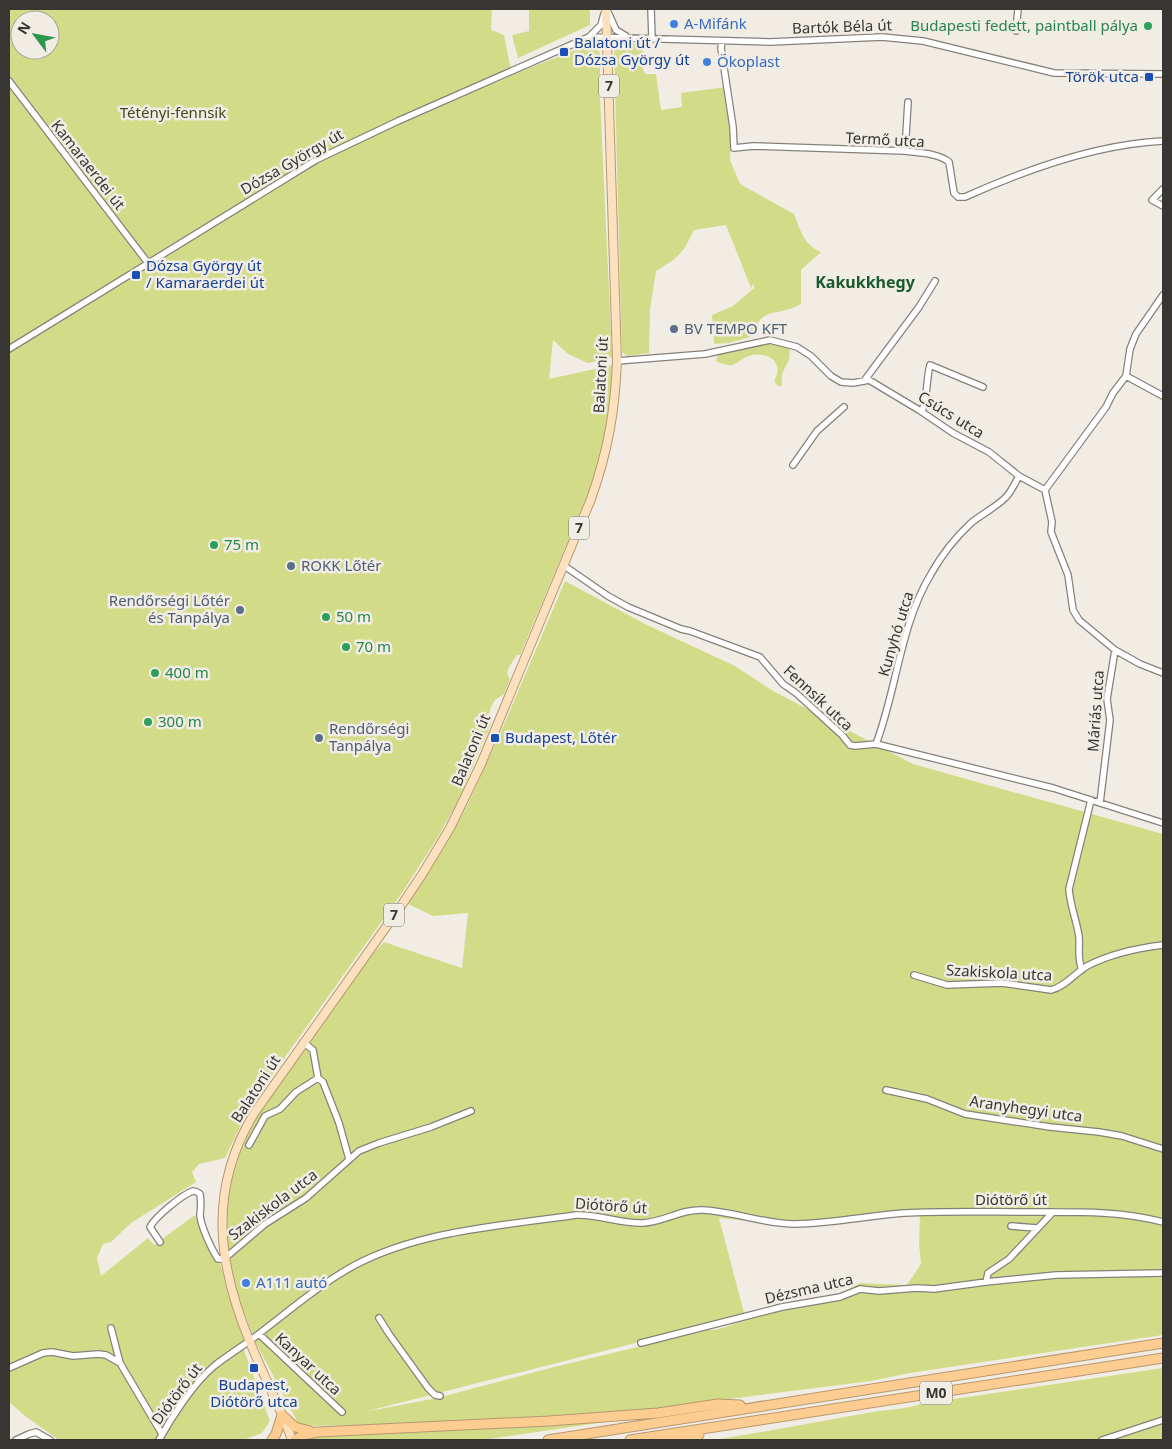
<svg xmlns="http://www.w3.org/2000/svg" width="1172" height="1449" font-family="'Noto Sans',sans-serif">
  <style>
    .green { fill: #d2dc88; fill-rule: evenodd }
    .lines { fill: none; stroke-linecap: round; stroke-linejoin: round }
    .minor-casing { stroke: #85817a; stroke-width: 8 }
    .major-casing { stroke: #b79870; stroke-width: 10 }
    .highway-casing { stroke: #b79870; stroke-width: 11 }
    .minor { stroke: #fff; stroke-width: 5.5 }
    .major { stroke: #fde0bd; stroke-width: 8 }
    .highway { stroke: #fccc91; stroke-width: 9 }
    .shop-dot { fill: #3f7fe0; stroke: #f1ede5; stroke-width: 2 }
    .leisure-dot { fill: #2e9e5b; stroke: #f1ede5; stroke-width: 2 }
    .transit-dot { fill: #1a4fb4; stroke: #f1ede5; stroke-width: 2 }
    .service-dot { fill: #5c6f8a; stroke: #f1ede5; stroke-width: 2 }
    .labels { text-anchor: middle; stroke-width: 5; stroke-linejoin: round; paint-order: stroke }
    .shield { fill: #f1ede5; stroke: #6f6d68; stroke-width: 1 }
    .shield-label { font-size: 14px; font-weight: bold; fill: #373633 }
    .shop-label { font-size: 15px; fill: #366cbe; stroke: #f1ede5; text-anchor: start }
    .leisure-label { font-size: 15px; fill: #27864d; stroke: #f1ede5; text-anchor: start }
    .street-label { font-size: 15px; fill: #373633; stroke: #f1ede5 }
    .transit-label { font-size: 15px; fill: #164399; stroke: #f1ede5; text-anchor: start }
    .park-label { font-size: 15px; fill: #44481d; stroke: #f1ede5 }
    .service-label { font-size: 15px; fill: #4e5e75; stroke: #f1ede5; text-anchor: start }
    .neighbourhood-label { font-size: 16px; font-weight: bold; fill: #195b2d; stroke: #f1ede5 }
  </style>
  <rect width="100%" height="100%" fill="#f1ede5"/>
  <path class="green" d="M9,9H492L491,30L504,35L512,75L590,44L600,53V96L612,357L588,363L568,354L553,340L549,379L613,365L611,412L597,472L520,655H517L509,667L507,674L510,679L504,694L495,700L491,707L489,715L491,724L459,799L438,837L402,893L250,1106L225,1158L199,1164L192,1172L196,1182L131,1223L111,1242L103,1244L97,1258L101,1276L148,1238L154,1245L195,1215L209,1247L221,1266L228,1294L245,1340L244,1350L270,1421L262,1433L243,1440H59L25,1416L9,1402ZM20,20H50V50H20Z
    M529,9H590V25L518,58L512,35L529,31Z
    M624,43H644C643,55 639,62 645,74H656L661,110L682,107L681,93L726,87L731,145L730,160L740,184L794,214C801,231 803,244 821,252L801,270V304C774,319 765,303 750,337L729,343L714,344L712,315L733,306L754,288V283L751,288L726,225L694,230C682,255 679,257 656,271L650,310L649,353L627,356L622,352L614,51L619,45Z
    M766,342C775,343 782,342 789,349C793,365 779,367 782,385L780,387L777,385L774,381C776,377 779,370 777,366C773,354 756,352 746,357C741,359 737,364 732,365C726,366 721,363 716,361L718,354L751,348Z
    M565,581L645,624L735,666L773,691L913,764L1163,834V1335L910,1373L871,1381L651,1409L550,1416L402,1424L306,1426L299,1425L256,1343L236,1292L228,1263L227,1205L231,1176L238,1153L251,1124L309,1041L368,959L384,942L462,968L468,913L433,916L408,904L445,846L467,806L506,720ZM920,1216L919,1243L921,1264L907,1285L860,1283L844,1292L744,1313L719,1218L793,1226L839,1224L877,1217ZM744,1314L746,1321C732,1322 723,1331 708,1330L554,1367L437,1398L364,1412L710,1324Z
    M1163,1368V1440H714C765,1432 816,1422 867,1413C881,1410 909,1409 920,1404Z
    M619,1420L482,1440L303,1439L309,1437Z"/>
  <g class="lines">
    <defs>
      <path id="minor" d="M651,9L652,38
        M607,10L616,30L626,36
        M1016,31L1018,9
        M589,37L601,25L604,14
        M722,42L721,48L733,127L734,148L753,146L905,151C919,153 938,153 949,162L954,193L958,197H965C1025,170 1097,144 1163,141
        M9,81L148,263
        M905,151L908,102
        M1163,189L1152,200L1163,206
        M9,349L316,160L398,121L589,37L770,42L882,37L923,41L1054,73L1163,74
        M617,361L705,354L770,340L797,347L811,356L831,376L841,382L853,383L869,380L919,410L953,433L989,452L1019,476L1045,490L1052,522L1051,532L1068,575L1073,610L1079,620L1115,650L1140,664L1163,673
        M1126,376L1163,396
        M864,381L919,307L935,281
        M922,411C928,396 926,380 930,365L983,387
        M793,465L817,431L844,407
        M1045,490L1106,407L1113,393L1126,376L1130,349L1136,334L1163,295
        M563,565L608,596L628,607L681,629L690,631L760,657L783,684L796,693L842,735L850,745L855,746L876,744L1053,788L1163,823
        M876,744C897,689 900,625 931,574C941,556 956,537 971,523C983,513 997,507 1007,496C1012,490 1015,483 1019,476
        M1100,803L1110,720L1107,699L1115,650
        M1082,970C1077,958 1080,949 1079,937C1077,921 1070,906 1069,889L1091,800
        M914,975L947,985L1002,983L1051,990C1065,987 1075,973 1087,966C1110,954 1138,948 1163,945
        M303,1042L313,1050L318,1078
        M886,1090L927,1099L965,1114L1050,1127L1099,1132L1122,1136L1163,1149
        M249,1145L265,1116L280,1109L296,1092L318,1078L323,1082L339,1123L349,1159
        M1011,1226L1037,1228
        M160,1242L150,1227C155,1217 183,1194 193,1191C197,1191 197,1192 200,1194C201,1201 201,1207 200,1214C200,1225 212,1250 218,1259H224L265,1224L306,1198L359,1151L379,1143L431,1127L471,1111
        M986,1282L1056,1275L1163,1273
        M379,1318L389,1334L428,1388L435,1395L440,1396
        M111,1328L120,1363L162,1434
        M259,1334L342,1412
        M641,1343L782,1307L840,1297L860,1289L879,1291L917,1288L934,1289L986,1282L988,1273L1009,1259L1053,1212
        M9,1368L43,1353L52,1352L73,1356L98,1354L106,1355L120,1363
        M16,1440L29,1434L36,1432L50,1440
        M159,1440C171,1418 193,1384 213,1367C226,1356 242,1347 256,1336C288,1312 320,1284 355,1265C422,1230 502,1226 576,1215C599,1214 620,1224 643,1223C664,1222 681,1209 702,1210C733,1211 763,1224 795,1224C832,1223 867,1216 904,1213C944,1211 984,1212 1025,1212C1071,1212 1117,1210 1163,1222
        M1102,1440L1163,1420"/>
      <path id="major" d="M292,1440C280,1406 263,1375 250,1342C217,1263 208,1188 255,1112L401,906L423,873L450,828L481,764L591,499C608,451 615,411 617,361L606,9"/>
      <path id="highway" d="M272,1440L276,1434L282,1415L295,1427L310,1431
        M295,1440L303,1435L318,1432L549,1421L658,1413L718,1404L740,1405
        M548,1440L1163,1343
        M630,1440L1163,1358
        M673,1440L699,1435"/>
    </defs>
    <use href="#minor" class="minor-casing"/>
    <use href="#major" class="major-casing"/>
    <use href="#highway" class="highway-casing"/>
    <use href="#minor" class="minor"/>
    <use href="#major" class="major"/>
    <use href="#highway" class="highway"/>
  </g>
  <g class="shop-dot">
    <circle cx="674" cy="24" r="5"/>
    <circle cx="707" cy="62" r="5"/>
    <circle cx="246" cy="1283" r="5"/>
  </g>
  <g class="leisure-dot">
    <circle cx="1148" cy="26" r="5"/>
    <circle cx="214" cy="545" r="5"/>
    <circle cx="326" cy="617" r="5"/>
    <circle cx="346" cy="647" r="5"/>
    <circle cx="155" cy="673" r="5"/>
    <circle cx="148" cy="722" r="5"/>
  </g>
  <g class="transit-dot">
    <rect x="559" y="47" width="10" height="10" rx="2.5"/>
    <rect x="1144" y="72" width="10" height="10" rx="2.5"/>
    <rect x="131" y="270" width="10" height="10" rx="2.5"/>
    <rect x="490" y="733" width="10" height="10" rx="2.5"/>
    <rect x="249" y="1363" width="10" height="10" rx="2.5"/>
  </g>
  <g class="service-dot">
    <circle cx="674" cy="329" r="5"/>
    <circle cx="291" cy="566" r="5"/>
    <circle cx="240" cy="610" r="5"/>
    <circle cx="319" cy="738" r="5"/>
  </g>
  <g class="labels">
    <g class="shield">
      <rect x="599" y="74.5" width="20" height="23" rx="4"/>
      <rect x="569" y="516.5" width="20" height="23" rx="4"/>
      <rect x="384" y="903.5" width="20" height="23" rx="4"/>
      <rect x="920" y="1381.5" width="32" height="23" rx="4"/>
    </g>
    <g class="shield-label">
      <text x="609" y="91">7</text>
      <text x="579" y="533">7</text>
      <text x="394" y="920">7</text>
      <text x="936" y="1398">M0</text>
    </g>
    <g class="shop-label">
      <text x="684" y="29">A-Mifánk</text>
      <text x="717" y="67">Ökoplast</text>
      <text x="256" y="1288">A111 autó</text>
    </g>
    <g class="leisure-label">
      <text x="1138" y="31" text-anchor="end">Budapesti fedett, paintball pálya</text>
      <text x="224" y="550">75 m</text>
      <text x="336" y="622">50 m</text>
      <text x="356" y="652">70 m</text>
      <text x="165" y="678">400 m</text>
      <text x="158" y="727">300 m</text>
    </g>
    <g class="street-label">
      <text transform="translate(842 27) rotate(-2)" y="5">Bartók Béla út</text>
      <text transform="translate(885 140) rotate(3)" y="5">Termő utca</text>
      <text transform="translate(292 162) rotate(-30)" y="5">Dózsa György út</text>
      <text transform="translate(88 165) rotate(52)" y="5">Kamaraerdei út</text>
      <text transform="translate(601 375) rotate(-87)" y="5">Balatoni út</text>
      <text transform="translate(951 415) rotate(32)" y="5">Csúcs utca</text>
      <text transform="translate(896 634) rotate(-73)" y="5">Kunyhó utca</text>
      <text transform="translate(818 698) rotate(43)" y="5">Fennsík utca</text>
      <text transform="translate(1096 711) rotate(-86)" y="5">Máriás utca</text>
      <text transform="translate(471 750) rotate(-67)" y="5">Balatoni út</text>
      <text transform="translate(999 973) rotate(3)" y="5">Szakiskola utca</text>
      <text transform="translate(256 1089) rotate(-57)" y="5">Balatoni út</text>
      <text transform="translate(1026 1109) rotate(8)" y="5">Aranyhegyi utca</text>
      <text x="1011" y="1205">Diótörő út</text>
      <text transform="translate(273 1205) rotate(-37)" y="5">Szakiskola utca</text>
      <text transform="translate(611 1206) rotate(4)" y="5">Diótörő út</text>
      <text transform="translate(809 1289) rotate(-13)" y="5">Dézsma utca</text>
      <text transform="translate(308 1364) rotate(43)" y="5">Kanyar utca</text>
      <text transform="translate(177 1394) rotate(-53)" y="5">Diótörő út</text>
    </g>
    <g class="transit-label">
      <text x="574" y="48">Balatoni út /<tspan x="574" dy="17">Dózsa György út</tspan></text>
      <text x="1139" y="82" text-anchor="end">Török utca</text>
      <text x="146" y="271">Dózsa György út<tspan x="146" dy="17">/ Kamaraerdei út</tspan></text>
      <text x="505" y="743">Budapest, Lőtér</text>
      <text x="254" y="1390" text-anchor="middle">Budapest,<tspan x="254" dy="17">Diótörő utca</tspan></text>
    </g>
    <g class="park-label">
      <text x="173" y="118">Tétényi-fennsík</text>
    </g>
    <g class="service-label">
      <text x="684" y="334">BV TEMPO KFT</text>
      <text x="301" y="571">ROKK Lőtér</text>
      <text x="230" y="606" text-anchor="end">Rendőrségi Lőtér<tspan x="230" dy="17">és Tanpálya</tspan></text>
      <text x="329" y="734">Rendőrségi<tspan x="329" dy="17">Tanpálya</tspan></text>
    </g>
    <g class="neighbourhood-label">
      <text x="865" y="288">Kakukkhegy</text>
    </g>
  </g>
  <rect width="1172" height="1449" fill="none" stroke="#373633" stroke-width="20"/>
  <g transform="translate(35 35) rotate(302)"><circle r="24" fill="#f1ede5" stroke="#a7a49e"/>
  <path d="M0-4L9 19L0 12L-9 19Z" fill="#2e974e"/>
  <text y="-8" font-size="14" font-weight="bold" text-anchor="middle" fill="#373633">N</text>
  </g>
</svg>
